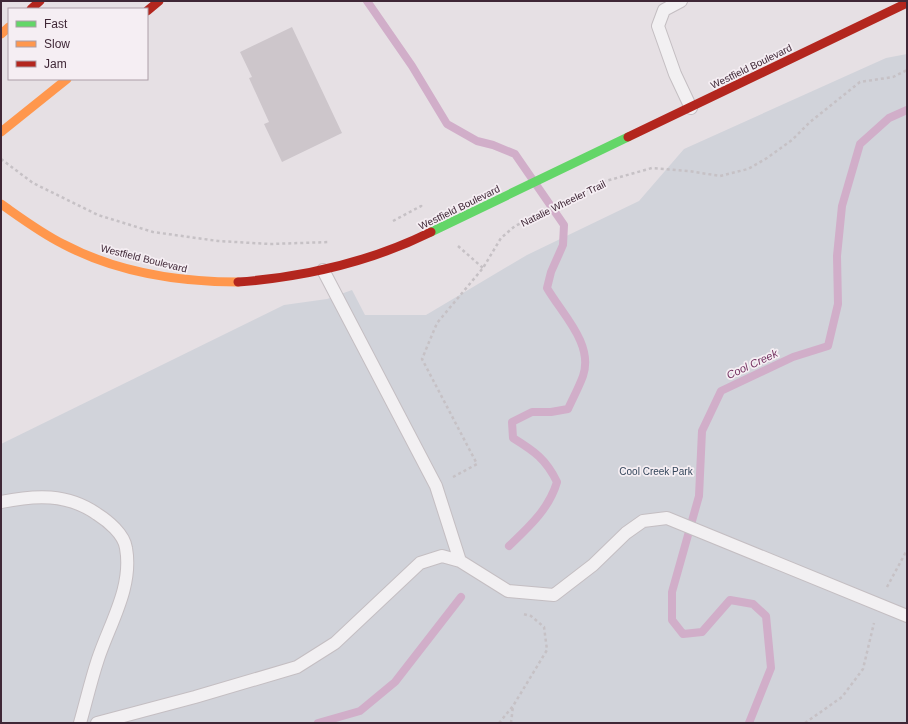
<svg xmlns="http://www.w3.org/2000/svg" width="908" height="724" font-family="Helvetica,sans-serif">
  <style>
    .green { fill: #d1d3da }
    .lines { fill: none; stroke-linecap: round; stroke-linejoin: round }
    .stream { stroke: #d1aec9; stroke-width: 8 }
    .building { fill: #cdc6cb }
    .lane-casing { stroke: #c4bec2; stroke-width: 14 }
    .path { stroke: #c6c1c5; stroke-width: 2.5; stroke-dasharray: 3 3; stroke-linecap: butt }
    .lane { stroke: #f2f0f2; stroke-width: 12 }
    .fast { stroke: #63d668; stroke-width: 9 }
    .slow { stroke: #ff974d; stroke-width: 9 }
    .jam { stroke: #b3261e; stroke-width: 9 }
    .labels { text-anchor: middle; stroke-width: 3.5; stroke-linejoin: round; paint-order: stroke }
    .street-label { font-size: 10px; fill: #3f2736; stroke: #f5eef3 }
    .park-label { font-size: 10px; fill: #34465b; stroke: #f5eef3 }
    .water-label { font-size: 11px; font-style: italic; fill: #733160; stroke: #f5eef3 }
  </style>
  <rect width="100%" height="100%" fill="#e6e0e4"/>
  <path class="green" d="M907,54V723H1V444L284,305L327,299L352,290L365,315H426L527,255L639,201L684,149L886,58Z"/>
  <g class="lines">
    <path class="stream" d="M367,1L412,66L447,124L477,141L493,145L515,154L564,225L563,245L551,272L547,288C562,314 594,344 583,376C579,387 573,398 568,409L551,412H532L512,422L513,438C534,451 546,459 557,482C549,509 529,527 509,546
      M318,723L360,711L395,682L461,597
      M749,723L771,668L766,616L753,604L730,600L702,632L683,634L672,620V592L699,496L702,431L721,391L793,357L828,346L838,304L837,256L842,206L860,144L889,118L907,110"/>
  </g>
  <path class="building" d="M292,27L342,133L282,162L264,124L269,122L249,78L252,77L240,52Z"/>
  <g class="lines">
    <defs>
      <path id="lane" d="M681,1L664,10L658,26L675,74L691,108
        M323,270L436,486L460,561
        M1,502C35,495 67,493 97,514C108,521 124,534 126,548C133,587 110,623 98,659C91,680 86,702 80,723
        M97,723L195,697L297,667L335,643L420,563L442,556L460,561L508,591L554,595L593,565L626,533L643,521L667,518L907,616"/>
    </defs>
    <use href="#lane" class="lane-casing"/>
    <path class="path" d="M1,159L33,183L98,215L153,232L218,241L270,244L330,242
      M393,221L421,206L423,208
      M458,246L483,268
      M453,477L477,464L422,359L437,323L483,268L501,238L515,226L606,181L652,168L689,171L720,176L748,169L767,158L792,140L810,122L860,82L893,77L907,70
      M887,587L907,550
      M499,723L513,706L547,650L544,627L531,616L523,614
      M511,723L513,706
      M805,723L842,697L863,669L874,623"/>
    <use href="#lane" class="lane"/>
    <path class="fast" d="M431,232L628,137"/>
    <path class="slow" d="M1,34L9,27
      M1,132L67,79
      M1,204C21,218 41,233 63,244C116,272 178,282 238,282"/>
    <path class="jam" d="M31,9L40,1
      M147,11L159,1
      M628,137L907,3
      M238,282C305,277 370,262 431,232"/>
  </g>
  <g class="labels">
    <g class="street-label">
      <text transform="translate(751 66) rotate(-26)" y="4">Westfield Boulevard</text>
      <text transform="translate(563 203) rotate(-26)" y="4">Natalie Wheeler Trail</text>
      <text transform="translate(459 207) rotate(-26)" y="4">Westfield Boulevard</text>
      <text transform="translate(144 258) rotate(14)" y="4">Westfield Boulevard</text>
    </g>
    <g class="park-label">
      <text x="656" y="475">Cool Creek Park</text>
    </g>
    <g class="water-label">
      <text transform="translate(752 364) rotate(-25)" y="4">Cool Creek</text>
    </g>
  </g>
  <rect width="908" height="724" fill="none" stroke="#3f2736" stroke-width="4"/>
  <rect x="8" y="8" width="140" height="72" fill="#f5eef3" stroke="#ac9ea7"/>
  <rect x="16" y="21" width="20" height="6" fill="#63d668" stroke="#ac9ea7"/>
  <text x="44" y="28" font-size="12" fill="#3f2736">Fast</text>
  <rect x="16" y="41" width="20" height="6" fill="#ff974d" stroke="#ac9ea7"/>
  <text x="44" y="48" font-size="12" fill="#3f2736">Slow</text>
  <rect x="16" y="61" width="20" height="6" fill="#b3261e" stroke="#ac9ea7"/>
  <text x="44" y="68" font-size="12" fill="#3f2736">Jam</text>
</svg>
